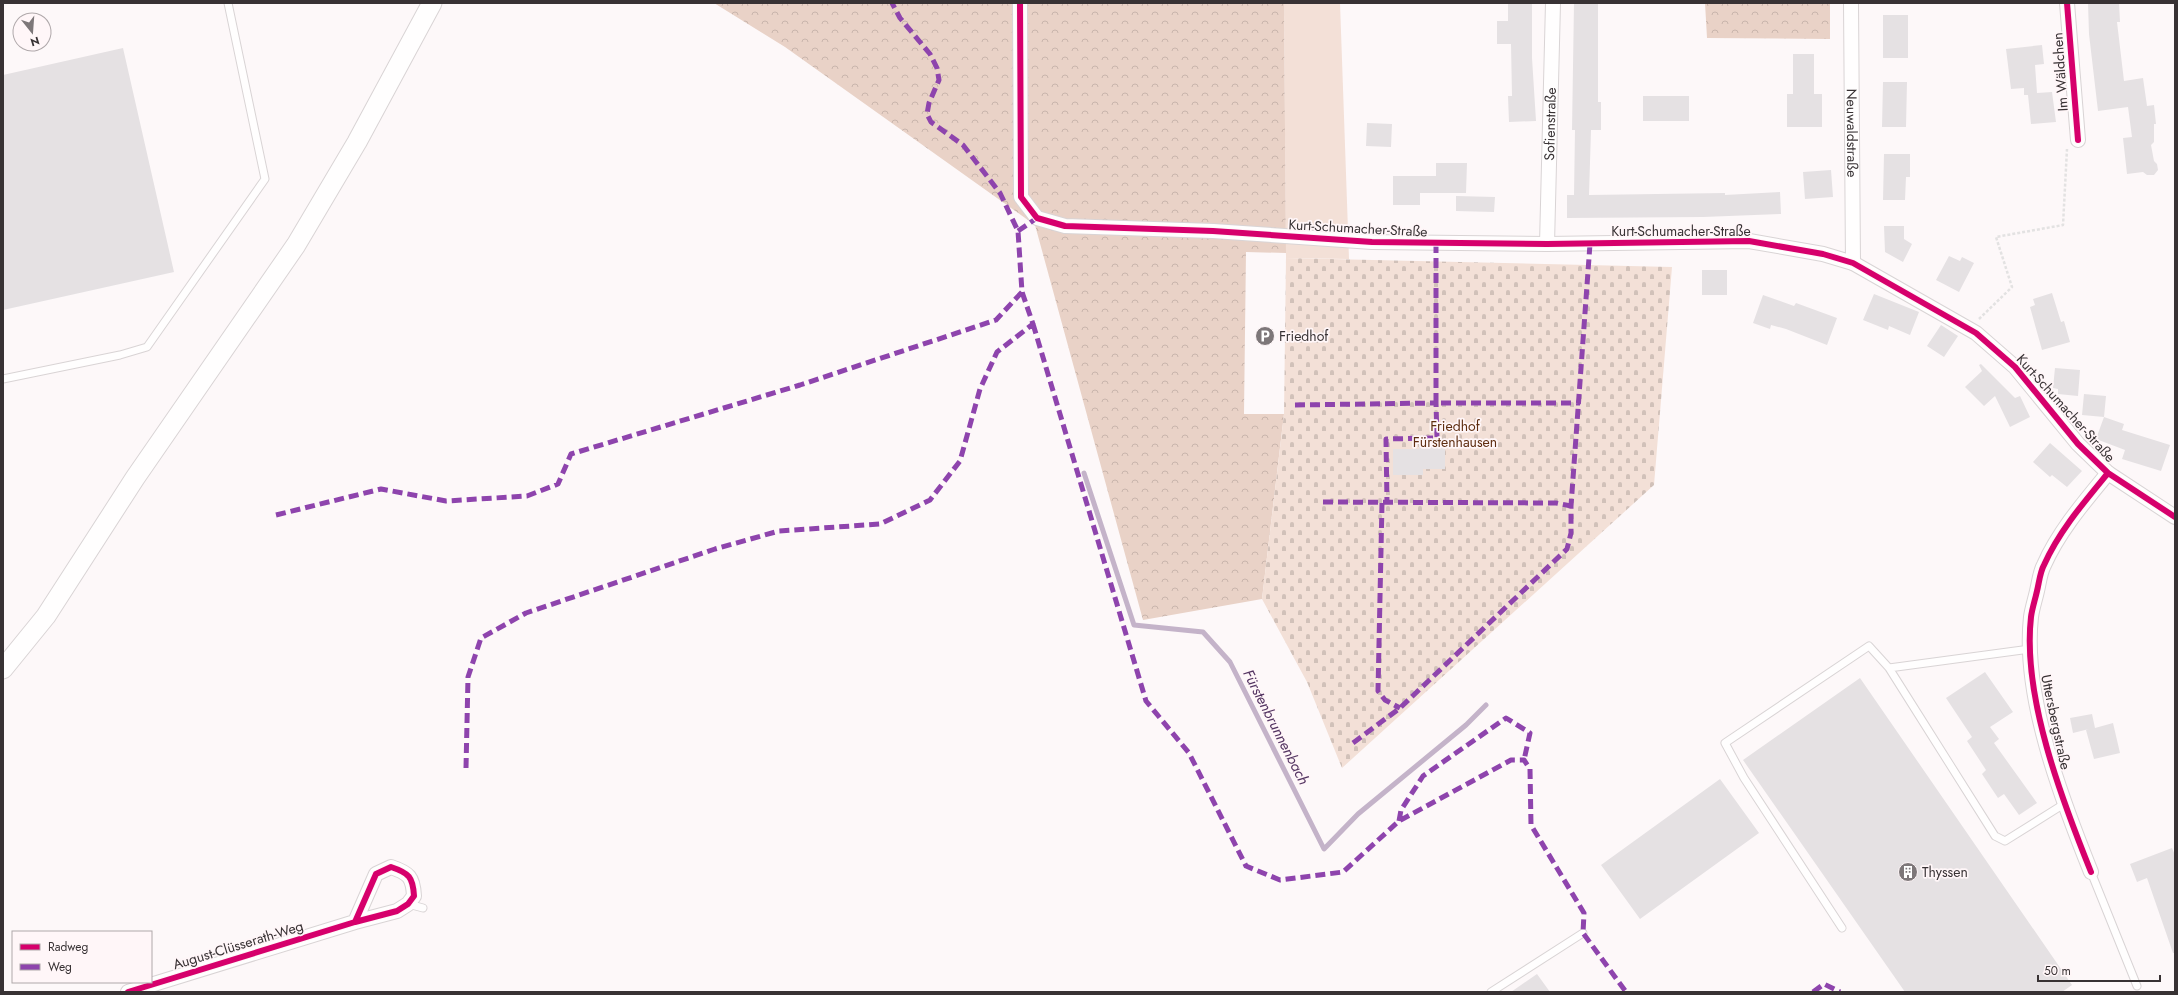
<svg xmlns="http://www.w3.org/2000/svg" width="2178" height="995" font-family="Jost,sans-serif">
  <style>
    .green { fill: #f3e0d7 }
    .forest { fill: url(#forest-crowns) }
    .cemetery { fill: url(#cemetery-stones) }
    .lines { fill: none; stroke-linecap: round; stroke-linejoin: round }
    .stream { stroke: #c4b3c9; stroke-width: 5 }
    .building { fill: #e5e1e3 }
    .service-casing { stroke: #d9d4d5; stroke-width: 9 }
    .minor-casing { stroke: #d9d4d5; stroke-width: 16 }
    .secondary-casing { stroke: #d9d4d5; stroke-width: 21 }
    .path { stroke: #e3e2e2; stroke-width: 2.5; stroke-dasharray: 3 2; stroke-linecap: butt }
    .service { stroke: #fffefe; stroke-width: 7 }
    .minor { stroke: #fffefe; stroke-width: 14 }
    .secondary { stroke: #fffefe; stroke-width: 19 }
    .quiet { stroke: #8e44ad; stroke-width: 5; stroke-dasharray: 10 5; stroke-linecap: butt }
    .cycleway-casing { stroke: #fff6f8; stroke-width: 8 }
    .cycleway { stroke: #d6006c; stroke-width: 6 }
    .labels { text-anchor: middle; stroke-width: 3.5; stroke-linejoin: round; paint-order: stroke }
    .street-label { font-size: 14px; fill: #383234; stroke: #fff6f8 }
    .poi-label { font-size: 14px; fill: #383234; stroke: #fff6f8; text-anchor: start }
    .park-label { font-size: 14px; fill: #5e2d10; stroke: #fff6f8 }
    .water-label { font-size: 15px; font-style: italic; fill: #543562; stroke: #fff6f8 }
  </style>
  <defs>
    <pattern id="forest-crowns" width="20" height="18" patternUnits="userSpaceOnUse"><rect width="20" height="18" fill="#e9d2c7"/><path d="M2 6a3 3 0 1 1 6 0M12 15a3 3 0 1 1 6 0" fill="none" stroke="#c9b5ac"/></pattern>
    <pattern id="cemetery-stones" width="16" height="16" patternUnits="userSpaceOnUse"><rect width="16" height="16" fill="#f3e0d7"/><path d="M2 7V4a2 2 0 0 1 4 0v3zM10 15v-3a2 2 0 0 1 4 0v3z" fill="#d1c1b9"/></pattern>
  </defs>
  <rect width="100%" height="100%" fill="#fdf8f9"/>
  <path class="green" d="M1284,3H1340L1349,259L1286,258Z"/>
  <path class="forest" d="M714,3H1284L1286,253L1246,252L1244,414H1284L1262,599L1143,620L1035,225L785,47Z
    M1705,3H1830V39L1707,38Z"/>
  <path class="cemetery" d="M1286,258L1672,267L1654,485L1342,768L1307,682L1262,599L1284,414Z"/>
  <g class="lines">
    <path class="stream" d="M1084,473L1134,625L1203,632L1230,662L1324,849L1358,814L1466,725L1486,705"/>
  </g>
  <path class="building" d="M1508,3H1532V58L1536,121L1509,122L1508,96H1512L1511,44H1497V21H1508Z
    M1574,3H1598V102H1601V130H1591L1589,195L1725,193V195L1780,192L1781,214L1703,217L1567,218V195H1574L1575,130H1572Z
    M2088,3H2119L2120,22H2117L2124,81L2143,78L2147,106L2154,105L2156,124H2154V142L2151,145L2154,161L2157,164L2158,170L2154,175H2147L2143,172L2127,174L2123,138L2132,137L2128,107L2098,111L2089,34Z
    M1883,15H1908V58H1883Z
    M2042,45L2044,64L2035,65L2037,93L2052,92L2056,122L2031,124L2028,95H2024V88L2011,89L2006,49Z
    M123,48L174,272L3,310V75Z
    M1793,54H1814V94H1822V127H1787V94H1793Z
    M1883,82H1907L1906,127H1882Z
    M1643,96H1689V121H1643Z
    M1367,123L1392,124L1391,147L1366,146Z
    M1884,154H1910V177H1906L1905,200H1883Z
    M1436,163H1467L1466,193H1420V205H1393V176H1436Z
    M1831,170L1833,197L1805,199L1803,172Z
    M1456,196L1495,197L1494,212L1456,211Z
    M1884,226H1904V239L1912,244L1903,262L1885,252Z
    M1949,256L1960,261L1962,257L1974,263L1959,292L1936,280Z
    M1702,270H1727V295H1702Z
    M2052,293L2061,322L2064,321L2070,342L2042,350L2030,307L2035,305L2033,299Z
    M1874,294L1919,312L1910,335L1889,326L1888,330L1863,320Z
    M1763,295L1794,306L1796,303L1837,318L1827,345L1786,329L1771,325L1770,329L1753,323Z
    M1941,325L1958,336L1944,357L1927,346Z
    M1981,364L2015,398L2020,396L2030,417L2010,427L1995,396L1984,406L1965,387L1982,371L1979,365Z
    M2055,368L2080,370L2078,396L2058,394V389L2053,388Z
    M2084,394L2106,396L2104,417L2082,415Z
    M2104,417L2124,424L2122,430L2170,445L2161,471L2122,459L2125,450L2096,439Z
    M2050,443L2082,471L2067,487L2052,475L2050,477L2033,462Z
    M1419,446H1445V469H1423V475H1393V449H1419Z
    M1985,672L2013,712L1990,727L1999,739L1994,743L2037,803L2019,815L2004,794L1998,798L1982,774L1986,770L1967,741L1972,737L1946,698Z
    M1860,678L2072,985L2062,992H1905L1743,760Z
    M2092,714L2095,728L2113,723L2120,753L2094,759L2086,730L2089,729L2073,733L2070,718Z
    M1720,779L1759,833L1640,919L1601,865Z
    M2172,848L2175,855V953H2173L2147,878L2137,882L2130,864Z
    M1537,974L1550,992H1511Z"/>
  <g class="lines">
    <defs>
      <path id="service" d="M3,379L120,355L147,347L265,179L228,3
        M1889,668L1995,836L2005,841L2064,804
        M2091,872L2137,986
        M408,904L423,908
        M1842,928L1744,778L1725,743L1869,646L1889,668L2030,649
        M1491,992L1583,933"/>
      <g id="minor">
        <path d="M1020,3L1021,197L1037,218L1065,226L1213,231L1372,242L1547,244L1749,241L1823,254L1853,263L1976,333L2015,367L2078,444L2108,473L2175,517"/>
        <path id="s1" d="M1851,3L1853,263"/>
        <path d="M2067,3L2078,140"/>
        <path id="s2" d="M1547,244L1553,3"/>
        <path d="M2091,872C2062,800 2022,696 2031,617C2032,609 2035,600 2037,591C2039,583 2040,572 2044,565C2059,531 2085,501 2108,473"/>
        <path d="M128,992L355,922L397,911L408,904L414,896C413,877 409,873 391,867L376,874L355,922"/>
      </g>
      <path id="secondary" d="M3,669L46,616L135,478L296,245L357,142L432,3"/>
    </defs>
    <use href="#service" class="service-casing"/>
    <use href="#minor" class="minor-casing"/>
    <use href="#secondary" class="secondary-casing"/>
    <path class="path" d="M1979,319L2012,287L1996,237L2063,225L2067,149"/>
    <use href="#service" class="service"/>
    <use href="#minor" class="minor"/>
    <use href="#secondary" class="secondary"/>
    <path class="quiet" d="M1018,231L1037,218
      M1436,243V403H1580
      M1033,324L1146,701L1189,753L1246,866L1280,880L1343,872L1399,821L1511,760H1524L1530,769L1531,825L1584,913L1583,933L1626,992
      M1295,405L1436,403L1437,438L1386,439L1387,503
      M1323,502L1556,503L1571,506
      M1382,503L1378,691L1385,700L1400,708
      M276,515L381,489L446,501L527,496L558,484L571,454L800,385L996,320L1022,292
      M1353,743L1400,708L1567,549L1571,533V506L1590,244
      M466,768L468,677L481,638L526,613L715,549L779,531L880,524L930,500L960,461L980,389L997,352L1033,324L1022,292L1018,231L1000,193L963,145L931,122L927,114L929,103L939,80L937,68L930,54L900,18L892,3
      M1399,821L1401,810L1423,776L1506,718L1530,733L1524,760
      M1813,992L1824,984L1840,992"/>
    <defs>
      <path id="cycleway" d="M1020,3L1021,197L1037,218L1065,226L1213,231L1372,242L1547,244L1749,241L1823,254L1853,263L1976,333L2015,367L2078,444L2108,473L2175,517
        M2067,3L2078,140
        M2091,872C2062,800 2022,696 2031,617C2032,609 2035,600 2037,591C2039,583 2040,572 2044,565C2059,531 2085,501 2108,473
        M128,992L355,922L397,911L408,904L414,896C413,877 409,873 391,867L376,874L355,922"/>
    </defs>
    <use href="#cycleway" class="cycleway-casing"/>
    <use href="#cycleway" class="cycleway"/>
  </g>
  <defs>
    <symbol id="parking-disc" viewBox="-11 -11 22 22"><circle r="9.5" fill="#7d7779" stroke="#fff6f8"/><path d="M-3.5-5.5H1a3.5 3.5 0 0 1 0 7H-1V5.5H-3.5ZM-1-3.4V-.6H.8a1.4 1.4 0 0 0 0-2.8Z" fill="#fff"/></symbol>
    <symbol id="building-disc" viewBox="-11 -11 22 22"><circle r="9.5" fill="#7d7779" stroke="#fff6f8"/><path d="M-4-6H4V6H1V3H-1V6H-4ZM-2.5-4.3h1.7v1.8h-1.7ZM.8-4.3h1.7v1.8H.8ZM-2.5-1h1.7V.8h-1.7ZM.8-1h1.7V.8H.8Z" fill="#fff"/></symbol>
  </defs>
  <g fill-rule="evenodd">
    <use href="#parking-disc" x="1254" y="325" width="22" height="22"/>
    <use href="#building-disc" x="1897" y="861" width="22" height="22"/>
  </g>
  <g class="labels">
    <g class="street-label">
      <text transform="translate(2060 72) rotate(-94)" y="5">Im Wäldchen</text>
      <text dy="5" stroke="none"><textPath href="#s2" startOffset="120">Sofienstraße</textPath></text>
      <text dy="5" stroke="none"><textPath href="#s1" startOffset="130">Neuwaldstraße</textPath></text>
      <text transform="translate(1358 228) rotate(3)" y="5">Kurt-Schumacher-Straße</text>
      <text x="1681" y="236">Kurt-Schumacher-Straße</text>
      <text transform="translate(2066 408) rotate(48)" y="5">Kurt-Schumacher-Straße</text>
      <text transform="translate(2056 722) rotate(78)" y="5">Uttersbergstraße</text>
      <text transform="translate(238 945) rotate(-17)" y="5">August-Clüsserath-Weg</text>
    </g>
    <g class="poi-label">
      <text x="1279" y="341">Friedhof</text>
      <text x="1922" y="877">Thyssen</text>
    </g>
    <g class="park-label">
      <text x="1455" y="431">Friedhof<tspan x="1455" dy="16">Fürstenhausen</tspan></text>
    </g>
    <g class="water-label">
      <text transform="translate(1276 727) rotate(63)" y="5">Fürstenbrunnenbach</text>
    </g>
  </g>
  <rect width="2178" height="995" fill="none" stroke="#383234" stroke-width="8"/>
  <rect x="12" y="931" width="140" height="52" fill="#fff6f8" stroke="#afa8aa"/>
  <rect x="20" y="944" width="20" height="6" fill="#d6006c" stroke="#afa8aa"/>
  <text x="48" y="951" font-size="12" fill="#383234">Radweg</text>
  <rect x="20" y="964" width="20" height="6" fill="#8e44ad" stroke="#afa8aa"/>
  <text x="48" y="971" font-size="12" fill="#383234">Weg</text>
  <g transform="translate(32 32) rotate(163)"><circle r="19" fill="#fff6f8" stroke="#afa8aa"/>
  <path d="M0-3L7 15L0 10L-7 15Z" fill="#7d7779"/>
  <text y="-6" font-size="11" font-weight="bold" text-anchor="middle" fill="#383234">N</text>
  </g>
  <path d="M2038 975v6h122v-6" fill="none" stroke="#383234" stroke-width="2"/>
  <text x="2044" y="975" font-size="12" fill="#383234" stroke="#fff6f8" stroke-width="3" paint-order="stroke">50 m</text>
</svg>
